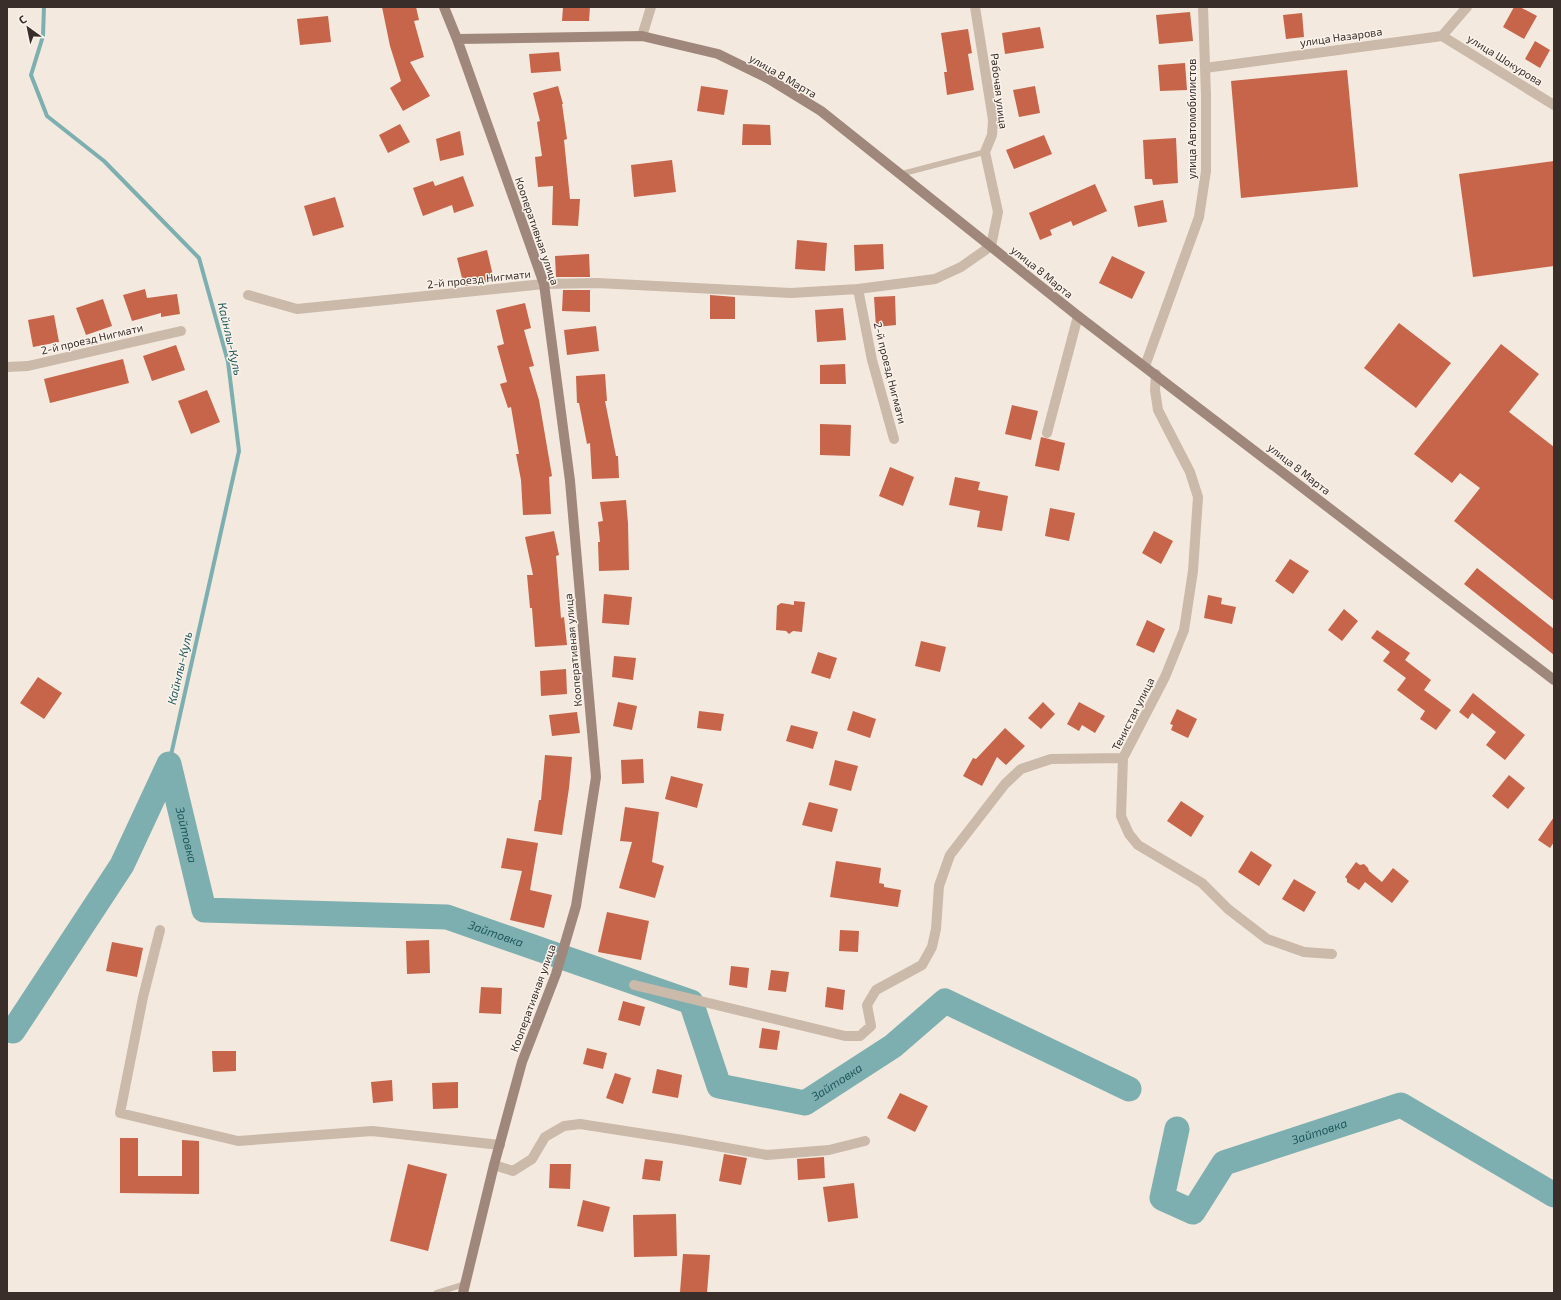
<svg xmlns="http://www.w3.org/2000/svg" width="1561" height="1300" font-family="'Exo 2',sans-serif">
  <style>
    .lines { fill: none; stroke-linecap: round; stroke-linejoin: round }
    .stream { stroke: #7dafb0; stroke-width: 4 }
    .river { stroke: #7dafb0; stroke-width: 25 }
    .building { fill: #c66549 }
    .service { stroke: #cbb9aa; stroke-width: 5.5 }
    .minor { stroke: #cbb9aa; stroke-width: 10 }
    .secondary { stroke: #9f887b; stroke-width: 10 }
    .labels { text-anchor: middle; stroke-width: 3; stroke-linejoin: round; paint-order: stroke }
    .street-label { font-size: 11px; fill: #392e2a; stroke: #faf3eb }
    .water-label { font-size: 12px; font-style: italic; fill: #1f585b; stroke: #faf3eb }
  </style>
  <rect width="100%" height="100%" fill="#f3e9de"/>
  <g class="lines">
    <path class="stream" d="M44,7L43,36L31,75L47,116L104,161L199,258L228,362L239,451L169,764"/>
    <g class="river">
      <path id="s1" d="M7,1030L13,1031L122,865L169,764L204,910L447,917L691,1002L719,1086L805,1103L893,1046L945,1001L1129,1089"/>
      <path id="s2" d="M1177,1129L1162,1198L1193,1212L1224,1163L1401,1105L1554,1195"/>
    </g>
  </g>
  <path class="building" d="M382,7H416L419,20L414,21L424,57L410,62L430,96L403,111L390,88L401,81L390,46Z
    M563,7H590L589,21H562Z
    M1514,7H1520L1537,16L1524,39L1503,27Z
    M1190,12L1193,41L1159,44L1156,15Z
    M1302,13L1304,37L1286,39L1283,15Z
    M328,16L331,42L300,45L297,19Z
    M1040,27L1044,48L1005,54L1002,33Z
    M968,29L972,53L968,54L974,90L947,95L944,72H947L941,33Z
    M1535,41L1550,50L1540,68L1525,59Z
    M559,52L561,71L531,73L529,54Z
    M1185,63L1187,90L1160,91L1158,65Z
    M1347,70L1358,187L1241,198L1231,81Z
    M558,86L563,104H562L567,139L564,140L570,199H580L578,226L552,225L553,186L538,187L535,157L542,156L537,122L540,121L533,93Z
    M701,86L728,90L724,115L697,111Z
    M1035,86L1040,113L1019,117L1013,90Z
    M400,124L410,142L388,153L379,135Z
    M743,124L770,125L771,145H742Z
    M460,131L464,155L440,161L436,139Z
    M1044,135L1052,154L1014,169L1006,150Z
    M1176,138L1178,183L1153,185L1152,179H1145L1143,140Z
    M672,160L676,192L634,197L631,165Z
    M1554,161V266L1473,277L1459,174Z
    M463,176L474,206L454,213L452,205L423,216L413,188L433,181L435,186Z
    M1095,184L1107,211L1073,226L1071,221L1050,230L1052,235L1040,240L1029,213Z
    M335,197L344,227L313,236L304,206Z
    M1163,200L1167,222L1138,227L1134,206Z
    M797,240L827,243L825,271L795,269Z
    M883,244L884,269L855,271L854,245Z
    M487,250L494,280L479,284L464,286L457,258Z
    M589,254L590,277H556L555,256Z
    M1112,256L1145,272L1132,299L1099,283Z
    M145,289L147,298L177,294L180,314L161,317V313L132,321L123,295Z
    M563,290H590V312L562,311Z
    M710,295L735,297V319H710Z
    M895,296L896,325L876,327L874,297Z
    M103,299L112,326L86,335L76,308Z
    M525,303L531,328L524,330L534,366L529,367L539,400L552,476L549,477L551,514L523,515L521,480L516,454H519L511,407L508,408L500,384L507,382L497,346L504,344L496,310Z
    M843,308L846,340L817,342L815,310Z
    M54,315L59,342L33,347L28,320Z
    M1399,323L1451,363L1416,408L1364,368Z
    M596,326L599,351L567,355L564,330Z
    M1501,344L1539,374L1509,412L1554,447V601L1454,521L1480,488L1460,473L1452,483L1414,454Z
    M176,345L185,370L152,381L143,356Z
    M123,359L129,383L50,403L44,379Z
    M845,364L846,384H820V365Z
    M605,374L607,401H605L616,456H618L619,478L592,479L590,443L587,444L579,403H577L576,376Z
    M207,390L220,422L191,434L178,401Z
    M1012,405L1038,411L1031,440L1005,434Z
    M820,424L851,425L850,456L820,455Z
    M1041,437L1065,443L1059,471L1035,466Z
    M890,467L914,477L903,506L879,496Z
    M955,477L980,482L978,490L1008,496L1002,531L977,527L980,511L949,505Z
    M626,500L628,523L629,570L599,571L598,542H600L598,522L603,521L600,502Z
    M1050,508L1075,513L1069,541L1045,536Z
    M554,531L559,555L556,556L561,618L564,617L567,645L535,647L532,608H530L527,575H533L525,537Z
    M1154,531L1173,541L1161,564L1142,553Z
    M1290,559L1309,571L1293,594L1275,581Z
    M1477,568L1554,629V655L1464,584Z
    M604,594L632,597L629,625L602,623Z
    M1208,595L1222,598L1221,604L1236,607L1232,624L1204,618Z
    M794,601L805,602L802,632L793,631L789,634L786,631L776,630L777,606L781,603L794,605Z
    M1344,609L1358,621L1342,641L1328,630Z
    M1147,620L1165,629L1154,653L1136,645Z
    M1377,630L1410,653L1405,660L1431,680L1424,690L1451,710L1436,730L1420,719L1425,711L1397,690L1406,678L1383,661L1390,652L1371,638Z
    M921,641L946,647L940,672L915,666Z
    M818,652L837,658L830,679L811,673Z
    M614,656L636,658L633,680L612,677Z
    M566,669L567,694L541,696L540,671Z
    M38,677L62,693L44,719L20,703Z
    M1473,693L1525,735L1505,760L1486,745L1496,732L1472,713L1468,719L1459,712Z
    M618,702L637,706L632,730L613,726Z
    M1043,702L1055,714L1041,729L1028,718Z
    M1079,702L1105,716L1095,733L1082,725L1079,731L1067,724Z
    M1177,709L1197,719L1188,738L1171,730L1173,725L1170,724Z
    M699,711L724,714L721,731L697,728Z
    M853,711L876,719L870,738L847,730Z
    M577,712L580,733L552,736L549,715Z
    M791,725L818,732L813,749L786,741Z
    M1005,728L1025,746L1006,765L997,757L982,786L963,776L973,758L976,759Z
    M545,755L572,757L569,788L562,835L534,831L539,800H541Z
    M643,759L644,783L622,784L621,760Z
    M835,760L858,766L851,791L829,785Z
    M1509,775L1525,788L1508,809L1492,796Z
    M671,776L703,784L697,808L665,799Z
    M1181,801L1204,816L1191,837L1167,821Z
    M809,802L838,809L832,832L802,825Z
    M625,807L659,812L652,862L664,866L655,898L619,888L632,842L620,841Z
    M1554,817V842L1550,848L1538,840Z
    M507,838L538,843L530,890L552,895L544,928L510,920L522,871L501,868Z
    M1251,851L1272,865L1259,886L1238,872Z
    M836,861L881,868L879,883L884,884V887L901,890L898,907L830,897Z
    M1356,862L1360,865L1364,864L1368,868L1369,871L1382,882L1393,868L1409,881L1392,903L1365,882L1359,890L1347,882V879L1345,877Z
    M1294,879L1316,892L1304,912L1282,899Z
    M607,912L649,921L641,960L598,952Z
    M840,930L859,931L858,952L839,951Z
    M429,940L430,973L407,974L406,941Z
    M112,942L143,948L137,977L106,971Z
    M731,966L749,968L747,988L729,985Z
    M771,970L789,972L786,992L768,990Z
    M481,987L502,988L501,1014L479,1013Z
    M827,987L845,990L843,1010L825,1007Z
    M623,1001L645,1007L640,1026L618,1020Z
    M762,1028L780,1031L777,1050L759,1048Z
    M587,1048L607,1053L603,1069L583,1064Z
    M212,1051H236V1071L213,1072Z
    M657,1069L682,1075L678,1098L652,1093Z
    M615,1073L631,1078L623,1104L606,1098Z
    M392,1080L393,1101L373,1103L371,1082Z
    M458,1082V1108L433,1109L432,1083Z
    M900,1093L928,1106L915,1132L887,1118Z
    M120,1138H138V1176H182V1140L199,1141V1194L120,1193Z
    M724,1154L747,1158L741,1185L719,1181Z
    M824,1157L825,1178L798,1180L797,1159Z
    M645,1159L663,1161L660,1181L642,1179Z
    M408,1164L447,1174L428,1251L390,1241Z
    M550,1164H571L570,1189L549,1188Z
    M854,1183L858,1218L828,1222L823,1187Z
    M583,1200L610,1207L603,1232L577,1226Z
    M676,1214L677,1256L634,1257L633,1215Z
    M683,1254L710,1255L707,1293L680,1292Z"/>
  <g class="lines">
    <path class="service" d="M901,174L985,152
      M436,1293L465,1284"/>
    <path class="minor" d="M642,36L651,7
      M1442,36L1554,105
      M1205,68L1442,36L1467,7
      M858,289L872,360L894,439
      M248,295L297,309L544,284L597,283L791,293L858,289L935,279L961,267L991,246L998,212L985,152L992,135L993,120L975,7
      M1145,366L1199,217L1206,171V96L1203,7
      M7,367L28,366L181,331
      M1156,374L1155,390L1158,410L1190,472L1198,497L1193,571L1184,630L1165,677L1123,758L1121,816L1129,834L1138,845L1202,883L1228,909L1267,939L1304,952L1332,954
      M1047,433L1078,316
      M160,930L143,997L120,1113L238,1141L372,1131L500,1145
      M634,985L845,1036H860L871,1026L867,1005L876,990L922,965L932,947L936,929L939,886L950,855L1005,784L1021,769L1051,759L1123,758
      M494,1165L513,1171L532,1159L545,1137L564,1126L580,1124L683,1140L767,1155L829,1150L865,1141"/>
    <path class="secondary" d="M444,7L457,39L544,284L570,481L596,777L576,906L556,974L522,1062L494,1165L463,1293
      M457,39L642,36L718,54L769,79L821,111L1078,316L1554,680"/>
  </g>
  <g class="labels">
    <g class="street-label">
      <text transform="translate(1341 37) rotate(-8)" y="4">улица Назарова</text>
      <text transform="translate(1505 60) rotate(32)" y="4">улица Шокурова</text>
      <text transform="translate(783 76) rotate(30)" y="4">улица 8 Марта</text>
      <text transform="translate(999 91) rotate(83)" y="4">Рабочая улица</text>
      <text transform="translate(1192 119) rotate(-90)" y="4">улица Автомобилистов</text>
      <text transform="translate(537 231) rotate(71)" y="4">Кооперативная улица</text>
      <text transform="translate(1042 272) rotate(39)" y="4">улица 8 Марта</text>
      <text transform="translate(479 279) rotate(-6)" y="4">2-й проезд Нигмати</text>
      <text transform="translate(92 339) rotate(-13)" y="4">2-й проезд Нигмати</text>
      <text transform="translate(890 373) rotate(76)" y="4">2-й проезд Нигмати</text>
      <text transform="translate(1299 469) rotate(38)" y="4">улица 8 Марта</text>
      <text transform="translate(573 650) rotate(-95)" y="4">Кооперативная улица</text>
      <text transform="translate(1133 714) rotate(-63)" y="4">Тенистая улица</text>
      <text transform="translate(533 998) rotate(-70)" y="4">Кооперативная улица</text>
    </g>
    <g class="water-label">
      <text transform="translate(230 339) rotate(77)" y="4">Кайнлы-Куль</text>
      <text transform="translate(180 668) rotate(-77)" y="4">Кайнлы-Куль</text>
      <text dy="4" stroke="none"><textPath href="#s1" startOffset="389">Зайтовка</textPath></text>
      <text dy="4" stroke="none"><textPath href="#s1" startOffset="761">Зайтовка</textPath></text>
      <text dy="4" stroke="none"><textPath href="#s1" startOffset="1182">Зайтовка</textPath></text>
      <text dy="4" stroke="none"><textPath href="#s2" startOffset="263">Зайтовка</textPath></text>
    </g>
  </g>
  <rect width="1561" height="1300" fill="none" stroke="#392e2a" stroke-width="16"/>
  <g transform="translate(28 28) rotate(327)" stroke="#faf3eb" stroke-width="3" paint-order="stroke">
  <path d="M0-3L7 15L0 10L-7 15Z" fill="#392e2a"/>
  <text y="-6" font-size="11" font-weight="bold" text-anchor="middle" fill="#392e2a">С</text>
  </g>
</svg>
